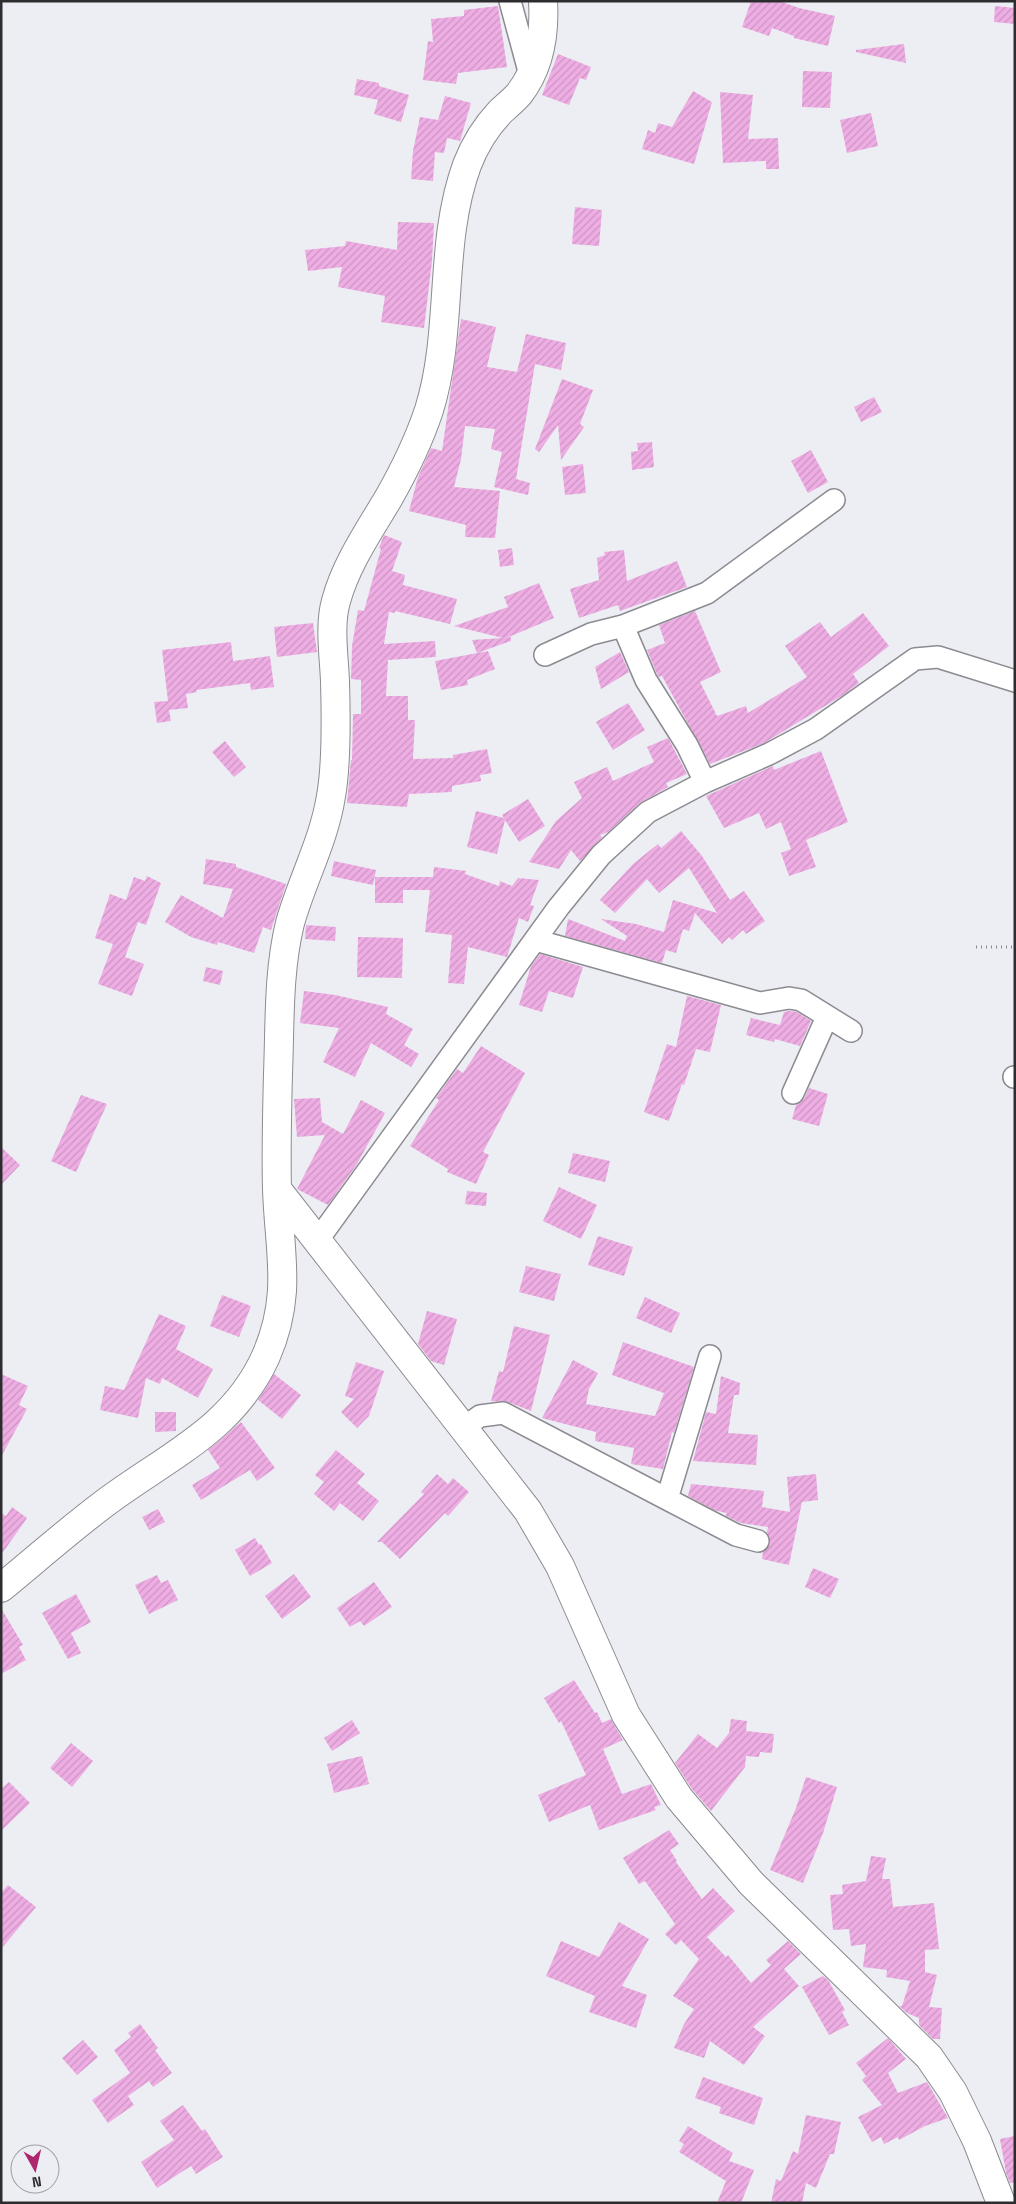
<svg xmlns="http://www.w3.org/2000/svg" width="1016" height="2204" font-family="'Space Grotesk',sans-serif">
  <style>
    .building { fill: url(#building-hatch) }
    .lines { fill: none; stroke-linecap: round; stroke-linejoin: round }
    .minor-casing { stroke: #8c8b92; stroke-width: 24 }
    .major-casing { stroke: #8c8b92; stroke-width: 30 }
    .path { stroke: #89898e; stroke-width: 3; stroke-dasharray: 1 4; stroke-linecap: butt }
    .minor { stroke: #fff; stroke-width: 21 }
    .major { stroke: #fff; stroke-width: 28 }
  </style>
  <defs>
    <pattern id="building-hatch" width="6" height="6" patternUnits="userSpaceOnUse" patternTransform="scale(1.25)"><rect width="6" height="6" fill="#eeade3"/><path d="M-1 1l2-2M0 6l6-6M5 7l2-2" fill="none" stroke="#cc95c3"/></pattern>
  </defs>
  <rect width="100%" height="100%" fill="#ededf4"/>
  <path class="building" d="M751,1H779L799,8L835,16L828,46L794,38V36L772,28L769,36L742,27Z
    M498,6L507,67L458,73L456,84L423,80L428,41L433,42L431,19L464,16V10Z
    M995,6L1015,8V24L994,22Z
    M904,44L906,63L856,52V50Z
    M558,54L591,67L586,80L580,78L569,105L542,95Z
    M803,71L832,72L830,108L802,107Z
    M357,79L379,83V86L409,95L401,122L374,114L378,100L354,95Z
    M693,91L712,102L694,164L642,149L648,130L655,133L658,123L672,127Z
    M720,92L753,95L748,139L778,138L779,169H766V161L723,163Z
    M445,96L471,103L460,141L447,138L444,153L435,152L433,181L411,179L413,151L420,117L438,120Z
    M871,113L878,146L847,153L840,120Z
    M575,207L602,210L599,246L572,244Z
    M398,222L434,223L432,261L424,328L381,322L385,296L338,287L342,267L308,271L305,250L345,246L346,241L397,250Z
    M461,319L496,327L487,367L517,372L526,334L566,343L561,370L535,364L516,479L530,483L528,495L494,487L502,452L491,449L495,429L465,426L461,459L454,487L500,491L495,538L465,537L466,525L409,511L418,477L431,448L442,451Z
    M562,379L593,390L580,424L584,427L561,460L558,425L539,452L535,449Z
    M874,397L882,412L861,422L854,407Z
    M652,442L654,467L632,470L631,452L638,451L637,443Z
    M811,450L828,482L808,493L791,461Z
    M583,464L586,493L565,495L562,467Z
    M384,535L402,542L392,571L405,575L403,585L457,599L450,624L395,611V613L389,612L384,644L435,641L436,657L388,660L386,696H408V720H415L413,759L453,758V755L487,749L492,773L480,775L481,781L452,786V792L409,794L407,807L347,803L351,760H352L353,714H361V680L351,679L352,646L358,610L364,611L381,549L379,548Z
    M512,548L514,565L500,567L498,550Z
    M624,550L627,581L677,561L687,587L620,611L618,605L579,618L570,589L599,580L597,558L605,555L604,552Z
    M539,583L554,618L506,638L511,637V641L477,653L472,640L503,638L454,626L508,607L504,597Z
    M695,611L721,672L700,682L717,716L746,706L748,713L807,677L785,646L820,622L831,637L863,613L889,646L853,674L859,683L843,695L764,743L710,764L662,676L659,677L657,674L647,650L665,643L659,625Z
    M313,623L317,652L277,657L274,627Z
    M231,642L233,661L270,656L274,687L251,690L250,683L196,690L197,692L186,694L188,708L169,710L171,721L157,723L154,702L168,701L162,650Z
    M488,651L495,669L467,680L468,685L441,690L435,661Z
    M620,652L629,672L601,689L595,667Z
    M628,703L645,730L613,750L596,722Z
    M668,738L687,774L666,783L668,787L640,803L608,832L600,835L602,837L580,861L571,850L559,869L529,862L556,821L582,798L574,782L607,767L613,781L654,762L647,747Z
    M225,741L246,767L234,777L212,752Z
    M821,751L848,822L806,840L816,867L789,876L781,853L791,849L781,822L766,829L759,813L724,828L706,796L773,766L774,770Z
    M528,799L545,826L519,842L505,820L497,854L467,847L476,811L504,818L502,815Z
    M681,831L702,856L730,900L744,891L765,921L746,934L743,930L732,940L729,937L722,944L695,913L689,931L683,929L676,953L666,950L662,963L565,936L568,919L625,941L627,936L601,919L636,924L664,932L673,900L717,913L689,868L659,893L647,879L615,913L600,900L633,864L658,844L661,848Z
    M206,859L236,864V867L286,884L271,930L263,927L254,953L218,942L217,945L191,937L165,922L181,895L223,918L233,889L203,884Z
    M334,861L376,870L373,885L331,876Z
    M434,867L466,871L465,874L499,886L500,881L512,886L518,878L539,880L530,905L534,906L528,922L519,918L507,957L468,947L464,984L448,983L452,935L425,932L430,890H403V903H375V877H433Z
    M147,876L161,883L146,925L138,922L125,957L144,964L132,996L98,984L113,944L95,938L110,894L126,900L134,877L145,881Z
    M306,925L336,927L335,941L305,939Z
    M358,937L403,938L402,978L357,977Z
    M540,954L583,967L573,998L549,991L542,1012L519,1005L531,966Z
    M206,967L223,971L220,985L203,981Z
    M304,991L335,995L388,1007L386,1014L413,1029L404,1045L419,1054L411,1067L371,1043L355,1077L323,1062L339,1028L300,1023Z
    M687,996L721,1005L710,1052L696,1049L684,1085L682,1084L669,1121L644,1112L667,1044L676,1047Z
    M789,1011L797,1012L811,1021L800,1046L775,1039L774,1042L746,1035L751,1018L780,1025L784,1012Z
    M481,1046L525,1073L483,1152L489,1155L476,1184L447,1172L448,1169L410,1146L439,1100L436,1098L457,1069L463,1073Z
    M809,1088L828,1094L819,1126L792,1119L796,1105L804,1099Z
    M81,1095L107,1104L76,1172L51,1161Z
    M320,1098L322,1122L343,1134L361,1100L385,1113L357,1164L328,1205L297,1189L325,1135L297,1137L294,1099Z
    M1,1147L20,1165L1,1185Z
    M573,1153L610,1161L605,1182L568,1173Z
    M559,1187L597,1205L581,1239L543,1221Z
    M467,1191L487,1193L486,1206L465,1204Z
    M598,1236L633,1247L624,1276L588,1265Z
    M526,1266L561,1274L554,1301L519,1292Z
    M222,1295L251,1306L239,1337L210,1326Z
    M645,1297L680,1313L671,1333L636,1318Z
    M427,1311L457,1319L444,1365L431,1361L418,1344Z
    M159,1314L186,1326L176,1349L213,1369L198,1398L162,1378L160,1384L146,1378L138,1418L100,1410L105,1386L124,1390Z
    M514,1326L550,1335L531,1411L508,1402L491,1401L499,1371L503,1372Z
    M623,1342L694,1367L674,1433L672,1432L663,1469L631,1464L634,1448L595,1441L596,1432L542,1418L573,1360L598,1373L589,1389L586,1404L655,1416L664,1393L612,1375Z
    M356,1362L384,1371L369,1416L357,1428L341,1412L354,1399L345,1396Z
    M1,1374L28,1386L19,1405L27,1409L1,1457Z
    M274,1374L301,1395L282,1419L258,1400Z
    M721,1376L740,1383L739,1395H734L728,1433L758,1435L756,1465L693,1461L706,1412L716,1414Z
    M155,1412H176V1431L155,1432Z
    M241,1422L275,1468L257,1481L250,1470L201,1500L192,1485L220,1468L208,1450Z
    M336,1450L365,1474L357,1483L379,1501L363,1521L340,1503L334,1511L314,1494L324,1482L315,1475Z
    M437,1474L448,1484L453,1478L469,1492L448,1516L445,1513L400,1559L382,1542H377L424,1494L421,1492Z
    M816,1474L818,1500L802,1502L789,1565L762,1559L763,1552L770,1544L767,1532L768,1527L741,1523L726,1516V1513L714,1510L688,1496L691,1484L764,1491L762,1507L790,1512L787,1477Z
    M12,1507L27,1518L1,1555V1513L6,1516Z
    M158,1509L165,1522L149,1530L142,1517Z
    M255,1538L259,1545L261,1544L272,1563L250,1576L235,1550Z
    M813,1568L839,1579L830,1598L805,1587Z
    M294,1574L311,1597L282,1619L265,1596Z
    M157,1575L161,1583L168,1580L178,1600L149,1614L135,1585Z
    M374,1582L392,1607L364,1626L360,1621L350,1627L337,1608Z
    M76,1594L91,1622L71,1633L81,1653L68,1659L42,1613Z
    M1,1608L23,1645L19,1647L26,1660L1,1674Z
    M574,1680L595,1713L597,1712L602,1723L611,1719L623,1740L603,1749L622,1794L651,1784L661,1805L654,1807L656,1810L599,1830L590,1805L549,1822L538,1795L586,1775L561,1721L559,1723L544,1698Z
    M731,1719L747,1721L746,1731L774,1734L772,1753L760,1752L759,1757L746,1756L745,1767L711,1811L692,1789L675,1763L698,1734L717,1748L729,1733Z
    M352,1720L360,1733L332,1751L324,1738Z
    M71,1743L93,1761L72,1787L50,1768Z
    M362,1756L369,1784L334,1793L327,1764Z
    M806,1777L837,1787L823,1833L803,1883L770,1870L796,1808Z
    M9,1782L30,1803L1,1831V1789Z
    M669,1830L679,1844L670,1850L677,1861L676,1862L702,1899L713,1888L735,1911L707,1937L726,1957L728,1955L751,1983L771,1965L766,1960L788,1941L801,1954L784,1969L799,1986L753,2027L765,2036L744,2065L710,2041L704,2058L674,2048L684,2024L694,2009L673,1996L699,1959L681,1940L676,1945L665,1934L675,1924L645,1881L639,1884L623,1858Z
    M871,1856L886,1858L882,1879H890L893,1907L934,1903L939,1949L925,1950V1972L937,1975L929,2007L942,2008L940,2039H933L919,2025V2018L907,2013L899,2006H902L910,1981L886,1977L887,1970L863,1967L866,1944L851,1946L849,1929L833,1930L830,1895L843,1894L842,1885L866,1881Z
    M8,1885L36,1907L1,1949V1893Z
    M619,1922L649,1939L622,1986L647,1995L636,2028L589,2012L595,1996L546,1976L561,1941L599,1957Z
    M823,1976L828,1980L845,2010L842,2012L849,2025L829,2035L802,1987Z
    M140,2024L158,2048L155,2050L172,2073L153,2087L149,2081L128,2096L134,2105L108,2123L92,2100L130,2073L114,2050L131,2037L128,2033Z
    M888,2038L906,2059L888,2073L898,2093L927,2082L948,2118L925,2126L899,2140L898,2137L884,2144L881,2137L872,2142L858,2117L882,2105L862,2080L866,2076L856,2063Z
    M83,2040L98,2057L77,2075L62,2058Z
    M703,2077L763,2098L754,2125L719,2113L721,2107L695,2098Z
    M183,2105L202,2131L205,2129L223,2157L196,2174L191,2166L157,2188L141,2162L174,2140L160,2121Z
    M806,2115L841,2122L834,2154H830L816,2188L806,2183L802,2203H771L776,2179L781,2181L793,2151L798,2154Z
    M688,2126L733,2153L729,2161L754,2170L741,2203H717L726,2181L679,2152L684,2144L679,2141Z
    M1015,2136V2182L1010,2183L1006,2173L1000,2139Z"/>
  <g class="lines">
    <defs>
      <path id="minor" d="M510,1L530,75
        M623,626L646,680L687,745L705,782
        M545,655L591,634L623,626L707,593L834,500
        M535,940L760,1003L789,998L801,1000L851,1031
        M1014,1077H1015
        M793,1093L827,1017
        M317,1241L558,908L601,855L648,812L705,782L769,754L816,729L915,659L938,657L1015,681
        M463,1428L480,1416L503,1413L667,1499L710,1356
        M667,1499L736,1535L758,1541"/>
      <path id="major" d="M277,1189L528,1511L560,1566L626,1715L679,1798L751,1883L929,2057L953,2092L977,2141L1001,2203
        M1,1588C35,1560 69,1530 105,1503C166,1457 233,1430 266,1356C293,1294 279,1252 277,1189C276,1151 277,1112 278,1074C280,1024 278,972 290,923C302,880 324,841 331,796C337,763 336,715 335,681C334,656 329,625 336,601C346,564 369,531 388,499C404,471 419,440 429,410C454,330 438,244 467,165C475,144 485,128 500,112C506,106 513,101 519,94C540,67 545,34 543,1"/>
    </defs>
    <use href="#minor" class="minor-casing"/>
    <use href="#major" class="major-casing"/>
    <path class="path" d="M976,947H1015"/>
    <use href="#minor" class="minor"/>
    <use href="#major" class="major"/>
  </g>
  <rect width="1016" height="2204" fill="none" stroke="#2d2d30" stroke-width="5"/>
  <g transform="translate(35 2169) rotate(172)"><circle r="24" fill="#ededf4" stroke="#a0a0a6"/>
  <path d="M0-4L9 19L0 12L-9 19Z" fill="#ad276d"/>
  <text y="-8" font-size="14" font-weight="bold" text-anchor="middle" fill="#2d2d30">N</text>
  </g>
</svg>
